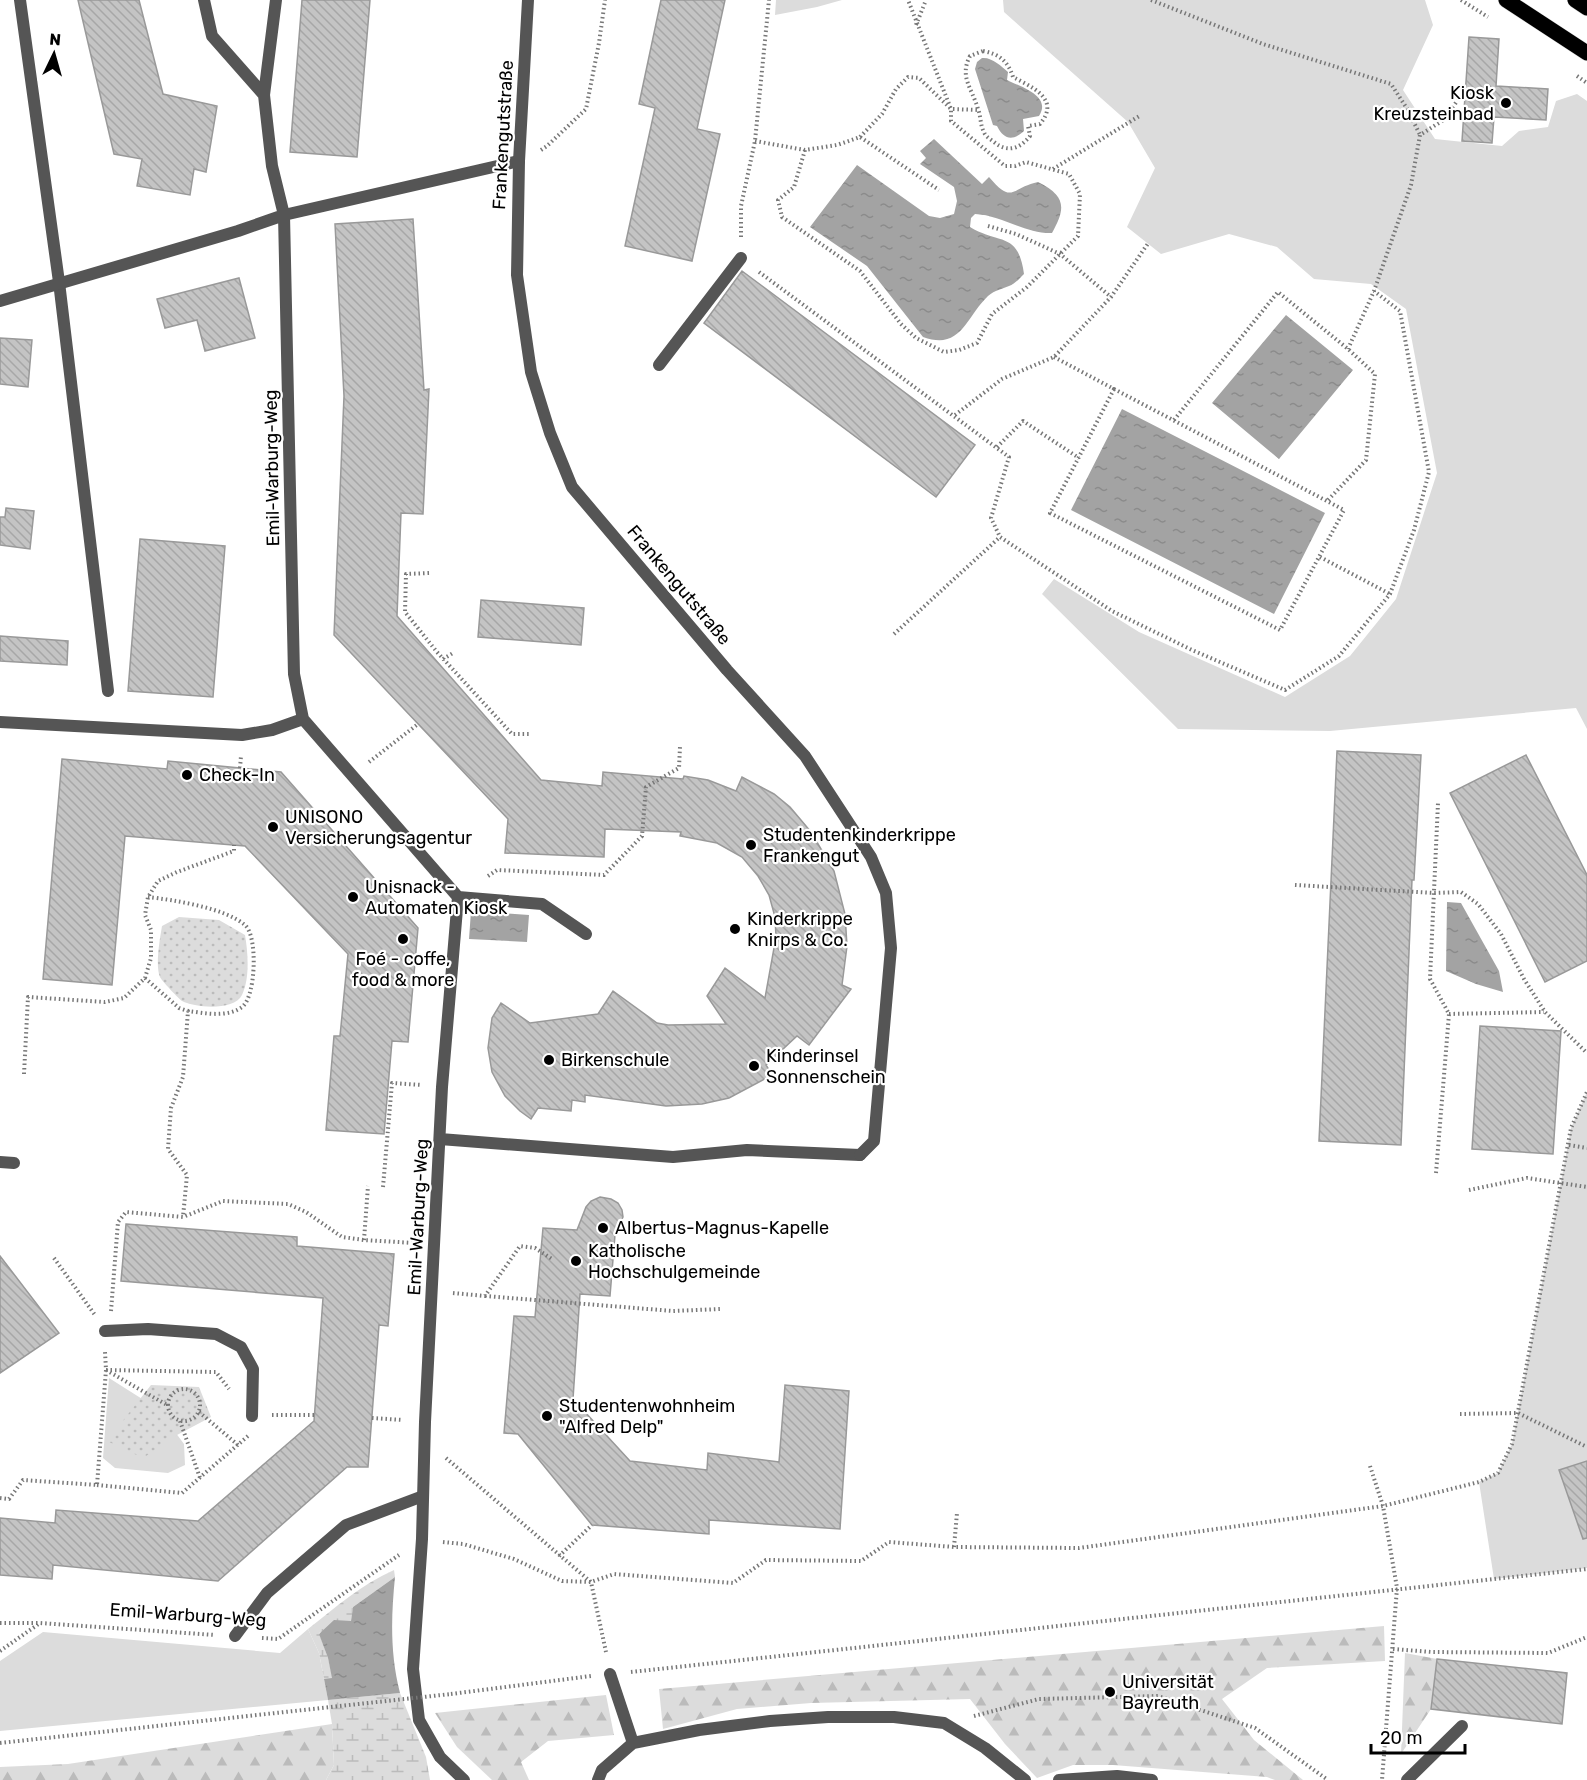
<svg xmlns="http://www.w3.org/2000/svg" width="1587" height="1780" font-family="Rubik,sans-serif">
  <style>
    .green { fill: #dcdcdc }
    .forest { fill: url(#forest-firs) }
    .wetland { fill: url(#wetland-marsh) }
    .park { fill: url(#park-dots) }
    .water { fill: url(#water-ripples) }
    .building { fill: url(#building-back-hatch); stroke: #999; stroke-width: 1.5 }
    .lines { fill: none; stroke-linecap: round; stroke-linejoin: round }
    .primary-casing { stroke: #dbdbdb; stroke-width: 16 }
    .path { stroke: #777; stroke-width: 4; stroke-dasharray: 1.5 3; stroke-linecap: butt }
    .service { stroke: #555; stroke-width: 12 }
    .pedestrian { stroke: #555; stroke-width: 12 }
    .minor { stroke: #555; stroke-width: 12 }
    .primary { stroke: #000; stroke-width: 15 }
    .path-bridge { stroke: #777; stroke-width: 4; stroke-dasharray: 1.5 3; stroke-linecap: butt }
    .poi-dot { fill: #000; stroke: #fff; stroke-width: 2 }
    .labels { text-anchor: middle; stroke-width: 4.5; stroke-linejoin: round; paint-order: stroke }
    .poi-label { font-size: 18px; fill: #000; stroke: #fff; text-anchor: start }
    .street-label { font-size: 18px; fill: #000; stroke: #fff }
  </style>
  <defs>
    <pattern id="forest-firs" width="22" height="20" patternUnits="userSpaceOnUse" patternTransform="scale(1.5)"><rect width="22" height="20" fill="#dcdcdc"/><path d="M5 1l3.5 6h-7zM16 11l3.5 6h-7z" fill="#bbb"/></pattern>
    <pattern id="wetland-marsh" width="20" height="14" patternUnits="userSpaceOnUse" patternTransform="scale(1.5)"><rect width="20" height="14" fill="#dcdcdc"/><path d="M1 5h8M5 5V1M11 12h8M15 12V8" fill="none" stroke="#bbb"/></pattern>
    <pattern id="park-dots" width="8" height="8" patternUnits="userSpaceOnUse" patternTransform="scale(1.5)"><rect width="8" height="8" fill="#dcdcdc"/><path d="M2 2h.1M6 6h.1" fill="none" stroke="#bbb" stroke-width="1.8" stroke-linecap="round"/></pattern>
    <pattern id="water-ripples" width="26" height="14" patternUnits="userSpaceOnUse" patternTransform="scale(1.5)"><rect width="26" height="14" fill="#a3a3a3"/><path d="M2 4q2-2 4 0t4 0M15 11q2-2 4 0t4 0" fill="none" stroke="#8b8b8b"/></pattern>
    <pattern id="building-back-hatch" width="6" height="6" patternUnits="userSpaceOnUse" patternTransform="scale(1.5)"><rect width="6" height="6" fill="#c4c4c4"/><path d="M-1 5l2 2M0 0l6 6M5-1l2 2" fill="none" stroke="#a7a7a7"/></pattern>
  </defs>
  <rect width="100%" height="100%" fill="#fff"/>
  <path class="green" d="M776,0H842L817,7L775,15Z
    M1003,0H1425L1433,25L1403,90L1435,139L1502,146L1519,131L1548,127L1556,101L1577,94L1587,101V729L1576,708L1330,731L1178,729L1042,594L1054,579L1139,632L1285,697L1350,656L1396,599L1437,473L1406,309L1371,284L1314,279L1277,247L1229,234L1161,254L1127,227L1155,168L1128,122L1004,12Z
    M1587,1092V1568L1494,1579L1479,1482L1498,1473L1512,1444L1571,1128Z
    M109,1378L158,1409L184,1444L185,1465L168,1473L115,1468L103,1458Z
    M308,1629L319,1653L328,1700L0,1731V1661L43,1632L280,1653Z"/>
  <path class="forest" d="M1384,1626L1385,1661L1267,1668L1222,1699L1254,1740L1303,1780H1275L1267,1777L1113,1765H1073L1037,1778L1005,1744L970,1699L811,1703L737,1709L663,1729L659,1689Z
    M1405,1653L1437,1659L1431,1709L1401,1754Z
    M606,1695L614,1735L548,1741L521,1762L529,1780H492L457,1747L435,1713Z
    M332,1724L334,1765L326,1780H0V1767L68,1764Z"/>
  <path class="wetland" d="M394,1570L395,1577L353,1607L351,1622L319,1633L328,1658L333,1679H324L319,1653L308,1629C336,1607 362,1584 394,1570Z
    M400,1693L426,1757L430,1780H326L334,1765L332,1724L328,1700Z"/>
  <path class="park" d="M179,917L219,920L245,935C248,952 250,979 242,995C234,1011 196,1008 182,1001C179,999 161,980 160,977C155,966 160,938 162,926Z
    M151,1385L199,1387L211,1417L177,1435L143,1458L107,1441Z"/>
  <path class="water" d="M982,58C992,57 1001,66 1008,72L1007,80C1021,87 1052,96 1039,116L1023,119L1024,131C1013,141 1004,140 997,126L993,125L975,69L977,62Z
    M934,139L982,184L989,177C1013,205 1010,188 1038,182C1066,196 1066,208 1052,233C1026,234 1001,215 975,214L971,218L970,227C1000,245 1018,231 1024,274C1020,278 1015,284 1009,286C1002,289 995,290 988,296C966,317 961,351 923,337L867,266L810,227L857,165L929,216L940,218L954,214L957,201L954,187L920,164L926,158L920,151Z
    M1286,315L1353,370L1279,459L1212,403Z
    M1122,409L1325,513L1274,614L1071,510Z
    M1447,902L1461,903L1499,971L1503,992L1476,984L1446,971Z
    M471,911L529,915L527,942L469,939Z
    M395,1577C391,1617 390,1654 400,1693L328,1700L324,1679L332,1678L328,1658L319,1634L334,1620L351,1621L353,1607Z"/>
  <path class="building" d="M78,0H139L163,94L217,106L206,172L194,169L190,195L137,186L142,159L114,154Z
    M302,0H370L357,157L290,152Z
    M661,0H725L697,129L720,134L692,261L625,246L655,108L639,104Z
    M1469,37L1499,39L1496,86L1548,89L1546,120L1494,117L1492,143L1462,141Z
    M413,219L424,390L429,389L423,514L401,513L397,616L541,780L602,786L603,772L683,779L684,776L708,780L736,791L742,777L774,794L790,807L811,832L834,871L845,914L847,946L842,985L851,989L809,1045L797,1036L766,1065L772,1075L729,1098L702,1104L666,1106L585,1095V1102L572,1100L571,1111L538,1108L531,1119L520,1111L505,1096L492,1072L488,1048L492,1018L501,1003L530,1023L598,1014L613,991L657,1023L668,1025L726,1024L707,996L725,968L765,998L776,937L775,917L769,895L758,876L742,857L717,843L680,836L681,832L605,829L604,857L505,853L508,819L334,635L344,396L335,224Z
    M742,271L975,445L936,497L704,323Z
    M239,278L255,338L205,351L197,320L165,328L157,299Z
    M0,338L32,340L28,387L0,384Z
    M6,508L34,511L30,549L0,545V517H5Z
    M140,539L225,546L213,697L128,691Z
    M481,600L584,608L581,645L478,637Z
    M0,636L68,641L67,665L0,661Z
    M1337,751L1421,755L1414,880H1412L1401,1145L1319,1141Z
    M1526,755L1587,875V961L1545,982L1450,793Z
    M62,759L167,769L168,761L281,772L418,928L408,1042L392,1041L384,1134L326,1130L334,1036H340L348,954L245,846L125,836L112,985L43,979Z
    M1480,1026L1561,1031L1553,1154L1472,1149Z
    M600,1197L611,1199L618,1203L622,1210L623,1217L615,1235L610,1296L580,1294L573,1399L630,1461L707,1470L708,1453L779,1462L785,1385L849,1391L840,1529L709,1520V1534L592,1525L518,1434L504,1433L514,1316L535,1317L543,1228L577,1230L586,1207L591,1201Z
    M126,1224L297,1237V1246L394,1254L388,1326L379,1325L368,1467H347L218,1581L53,1565L52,1579L0,1575V1518L55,1523L56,1510L198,1521L314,1421L323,1298L121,1281Z
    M0,1256L59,1333L0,1373Z
    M1587,1461V1538L1583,1539L1559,1470Z
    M1437,1659L1567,1673L1562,1724L1431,1709Z"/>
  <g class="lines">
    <defs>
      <path id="primary" d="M1506,0L1587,53
        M1575,0L1587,8"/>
    </defs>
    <use href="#primary" class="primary-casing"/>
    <path class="path" d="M1151,0L1263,44L1391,84L1408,110L1420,135
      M1461,0L1488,17
      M916,25L926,0
      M983,51C999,54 1008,61 1013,77C1032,87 1061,99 1040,124L1028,126L1030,136C1020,149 1007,153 994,142C990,139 985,136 984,132C980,125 981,116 978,109C972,88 959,77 970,56Z
      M1577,76L1587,83
      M860,137L882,114L896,89L908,77L919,78L951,109L979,110
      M755,141L805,150L837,145L860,137L939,190
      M541,150L547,146L586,109L599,43L605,0
      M805,150L794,187L778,200L782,217L860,271L901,324L916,338L944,352L959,350L977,343L992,314L1027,287L1078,236L1080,194L1069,174L1026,162L1015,166H1005L951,121V109L908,0
      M1053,169L1141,115
      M988,226L1016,234L1060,254L1111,297
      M741,237V206L755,141L769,0
      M759,272L1009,457L991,518L1000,537L1112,611L1192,650L1285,690L1339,656L1390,594L1414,530L1429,472L1400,311L1374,291
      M1348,349L1374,291L1411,185L1420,135L1445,119L1459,98
      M1054,357L1114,389
      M1114,389L1344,510L1280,630L1050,513Z
      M955,415L1002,379L1054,357L1111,297L1149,242
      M1174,420L1278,292L1348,349L1375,374L1366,460L1328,500
      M997,447L1023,421L1079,458
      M1320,557L1390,594
      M429,573L406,574L405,612L437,652L512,734H530
      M894,634L1000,537
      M443,659L453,653
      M369,762L418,724
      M240,768L241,756
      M488,876L497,870L604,875L642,836L646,787L679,768L680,747
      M1295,885L1434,893L1461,892L1478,904L1501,934L1524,979L1545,1012L1587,1053
      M148,897C174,900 225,908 245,925C258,936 256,997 242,1007C227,1018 204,1013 188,1011
      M145,978L179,1008L188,1011L183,1077L171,1108L168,1149L187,1175L183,1217
      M1449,1014L1544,1012
      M24,1074L28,997L105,1002L124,998L145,978L151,958V930L145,915L148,897L158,881L177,872L234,851V845
      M1569,1145L1587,1148
      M1436,1173L1449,1014L1430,979L1438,803
      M383,1187L392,1083L422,1085
      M1469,1190L1527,1178L1587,1187
      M364,1240L368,1186
      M54,1258L95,1315
      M453,1293L485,1296L520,1246L535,1248L552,1259
      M485,1296L673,1311L720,1309
      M111,1311L118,1222L126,1212L183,1217L223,1201L288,1204L306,1212L342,1237L364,1240L414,1243
      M106,1370L216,1372L229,1389
      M106,1370L167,1405
      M168 1405a16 16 0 1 1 32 0a16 16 0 1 1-32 0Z
      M199,1412L238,1445
      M1460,1414L1518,1413L1587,1447
      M272,1415H314
      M372,1418L403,1420
      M180,1421L200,1478
      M446,1458L591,1582L606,1652
      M1370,1466L1383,1506L1397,1588L1382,1780
      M97,1485L182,1493L248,1436
      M0,1498L9,1499L23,1480L97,1485L106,1370L105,1352
      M443,1542L463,1544L514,1559L562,1581L591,1582L614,1574L733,1583L766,1560L861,1561L889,1542L954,1547L1079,1548L1383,1506L1479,1482L1498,1473L1512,1444L1571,1128L1587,1092
      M954,1547L957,1513
      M559,1556L592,1525
      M0,1623H38
      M262,1638L278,1639L399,1555
      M1393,1649L1432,1652L1548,1653L1587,1637
      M0,1651L40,1623L215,1635
      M631,1672L1587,1569
      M451,1694L591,1676
      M974,1716L1039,1699L1158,1696L1255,1728L1328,1780
      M0,1743L340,1706"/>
    <path class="service" d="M20,0L59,282L108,691
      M659,365L741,258
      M0,1162L14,1163
      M105,1331L148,1329L216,1334L241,1347L253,1369L252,1416
      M235,1636L267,1593L346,1525L423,1496
      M1059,1780L1117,1776L1152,1780
      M1407,1780L1462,1726"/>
    <path class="pedestrian" d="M204,0L212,36L264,95L272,166L284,215L294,674L303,719L458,897L442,1087L425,1422L422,1539L413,1669L419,1720L440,1757L464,1780
      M264,95L276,0
      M0,301L238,231L284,215L519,161
      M0,722L242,735L272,730L303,719
      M458,897L542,904L586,934
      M440,1139L673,1157L747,1150L860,1155
      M610,1674L633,1743
      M598,1780L602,1770L633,1743L699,1730L770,1721L828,1717H894L944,1723L985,1748L1025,1780"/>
    <path class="minor" d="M528,0L519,161L517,275L531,372L550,433L572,487L727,670L805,756L871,857L886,893L891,948L874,1141L860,1155"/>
    <use href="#primary" class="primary"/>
    <path class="path-bridge" d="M340,1706L451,1694"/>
  </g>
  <g class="poi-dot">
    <circle cx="1506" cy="103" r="6"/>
    <circle cx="187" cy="775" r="6"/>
    <circle cx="273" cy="827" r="6"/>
    <circle cx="751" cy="845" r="6"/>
    <circle cx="353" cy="897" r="6"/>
    <circle cx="735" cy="929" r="6"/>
    <circle cx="403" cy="939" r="6"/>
    <circle cx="549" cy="1060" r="6"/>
    <circle cx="754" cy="1066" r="6"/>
    <circle cx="603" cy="1228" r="6"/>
    <circle cx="576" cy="1261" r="6"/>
    <circle cx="547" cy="1416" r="6"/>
    <circle cx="1110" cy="1692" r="6"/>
  </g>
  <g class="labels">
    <g class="poi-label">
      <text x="1494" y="99" text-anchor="end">Kiosk<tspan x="1494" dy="21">Kreuzsteinbad</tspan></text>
      <text x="199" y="781">Check-In</text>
      <text x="285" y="823">UNISONO<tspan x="285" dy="21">Versicherungsagentur</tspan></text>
      <text x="763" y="841">Studentenkinderkrippe<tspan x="763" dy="21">Frankengut</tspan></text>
      <text x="365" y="893">Unisnack -<tspan x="365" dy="21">Automaten Kiosk</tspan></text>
      <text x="747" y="925">Kinderkrippe<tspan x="747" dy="21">Knirps &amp; Co.</tspan></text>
      <text x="403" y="965" text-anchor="middle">Foé - coffe,<tspan x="403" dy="21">food &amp; more</tspan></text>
      <text x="766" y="1062">Kinderinsel<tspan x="766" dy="21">Sonnenschein</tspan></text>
      <text x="561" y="1066">Birkenschule</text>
      <text x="615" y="1234">Albertus-Magnus-Kapelle</text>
      <text x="588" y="1257">Katholische<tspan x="588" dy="21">Hochschulgemeinde</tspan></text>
      <text x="559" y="1412">Studentenwohnheim<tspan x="559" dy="21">"Alfred Delp"</tspan></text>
      <text x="1122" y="1688">Universität<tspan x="1122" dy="21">Bayreuth</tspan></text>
    </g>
    <g class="street-label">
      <text transform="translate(503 135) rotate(-87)" y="6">Frankengutstraße</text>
      <text transform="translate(272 468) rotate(-91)" y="6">Emil-Warburg-Weg</text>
      <text transform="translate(679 585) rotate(50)" y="6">Frankengutstraße</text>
      <text transform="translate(418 1217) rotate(-87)" y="6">Emil-Warburg-Weg</text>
      <text transform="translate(188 1615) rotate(4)" y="6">Emil-Warburg-Weg</text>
    </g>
  </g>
  <g transform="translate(54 54) rotate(5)" stroke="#ffffff" stroke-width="4.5" paint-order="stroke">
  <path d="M0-4.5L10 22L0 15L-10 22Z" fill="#000000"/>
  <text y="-9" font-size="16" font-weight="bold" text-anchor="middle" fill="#000000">N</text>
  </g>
  <path d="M1371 1744v9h94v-9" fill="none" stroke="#000000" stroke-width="3"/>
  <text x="1380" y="1744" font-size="18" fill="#000000" stroke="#ffffff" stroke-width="4.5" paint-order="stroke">20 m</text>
</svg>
